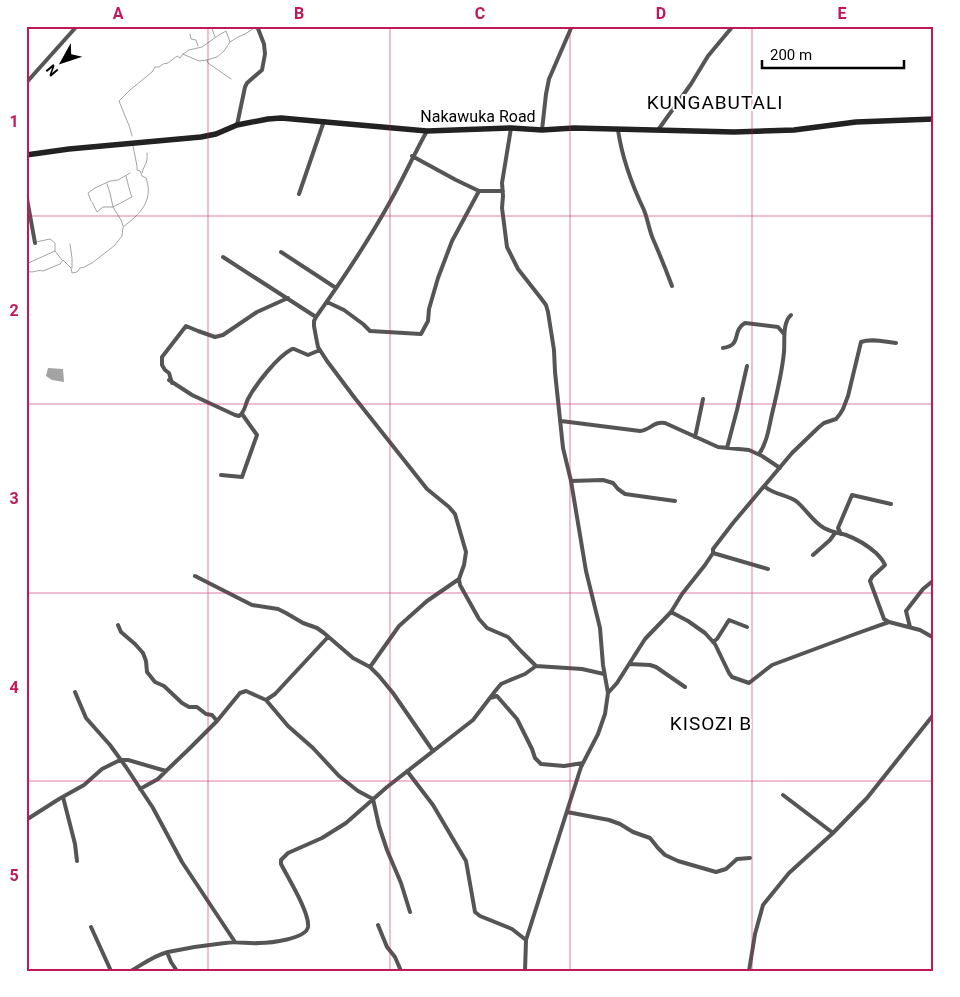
<svg xmlns="http://www.w3.org/2000/svg" width="960" height="997" font-family="Roboto,sans-serif">
  <style>
    .water { fill: #a3a3a3 }
    .lines { fill: none; stroke-linecap: round; stroke-linejoin: round }
    .stream { stroke: #a3a3a3; stroke-width: 1 }
    .street { stroke: #555; stroke-width: 4 }
    .secondary { stroke: #222; stroke-width: 5.5 }
    .grid { fill: none; stroke: #c2185b; stroke-width: 1; stroke-opacity: 0.55 }
    .labels { text-anchor: middle; stroke-width: 4; stroke-linejoin: round; paint-order: stroke }
    .street-label { font-size: 16px; fill: #000; stroke: #fff }
    .quarter-label { font-size: 19px; letter-spacing: 1px; fill: #000; stroke: #fff }
    .neatline { fill: none; stroke: #c2185b; stroke-width: 2 }
    .grid-label { font-size: 16px; text-anchor: middle; font-weight: bold; fill: #c2185b }
  </style>
  <rect width="100%" height="100%" fill="#fff"/>
  <path class="water" d="M48,368L63,369L64,382L52,380L46,376Z"/>
  <g class="lines">
    <path class="stream" d="M211,26L215,37
      M190,34L191,39L196,40L198,46
      M183,54L185,55L199,61L207,60L208,63L231,79
      M207,60L217,57L224,51L230,42
      M132,136L130,128L119,101L130,90L152,72L155,67H159L163,64L168,63L177,56L180,58L183,54L189,50L202,47L219,35L226,31L230,42L238,37L245,34L256,27
      M142,173C144,164 148,165 147,153
      M107,184L110,193L113,207L121,220L123,226
      M91,201L88,193L95,188L110,181L118,180L130,173
      M92,202L97,212L103,207H113L132,197C129,190 128,183 126,176
      M70,244L72,258V268
      M55,251L62,260
      M26,264L55,251V243L50,239L36,242
      M26,271C34,274 37,269 43,271L60,264L63,260L71,268L72,273L77,272L80,268L85,267L86,266L92,263L114,246L122,236L123,227C140,214 154,201 146,178L142,176L140,171L137,170V166L133,146"/>
    <path class="street" d="M26,83L77,26
      M237,125L245,87L247,83L262,70L265,54L264,44L257,26
      M511,128L502,183L503,196L502,208L507,247L518,269L540,297L546,305L548,312L554,350L555,372L563,448L571,481L586,571L600,628L603,665L608,693L605,714L598,734L581,767L526,940L525,971
      M542,130L546,94L549,79L572,26
      M618,130C622,157 632,185 644,210C648,220 649,230 653,239C660,255 666,270 672,286
      M658,130L691,84L708,56L733,26
      M427,131C414,154 404,177 391,200C369,240 343,279 316,317L314,321V326L316,337L318,347L327,361L354,397L427,489L449,507L455,514L466,552L464,565L459,579L460,585L479,619L487,628L508,637L521,651L536,666
      M412,156L456,180L479,191H503
      M26,193L35,243
      M299,194L324,121
      M281,252L336,288
      M223,257L316,317
      M327,302L344,310L363,324L370,331L421,334L428,321L429,309L438,278L452,241L479,191
      M723,348C743,345 731,331 745,323L778,327L784,334
      M169,380L192,395L235,415L239,416C245,412 245,405 248,399C256,384 277,357 292,349H294L308,355L320,350
      M172,383L169,373L165,370L162,365V357L186,326L198,331L215,337L223,335L257,312L288,298
      M561,421L640,431C651,430 653,421 665,423L718,447L749,450L762,456L780,468
      M695,437L697,428L703,399
      M727,448L737,410L747,366
      M759,454C767,443 769,427 772,414C777,393 782,373 784,352C785,341 782,323 791,315
      M221,475L242,477L257,435L242,414
      M571,481L603,480L613,483L618,489L625,494L675,501
      M841,534L838,528L852,495L891,504
      M713,553L768,569
      M813,555L830,540L835,533
      M195,576L252,605L278,609L286,613L303,623L317,628L324,633L353,658L370,667L379,676L393,693L433,751
      M671,612L688,621L705,633L715,644L729,673L732,677L749,683L772,665L858,633L889,622L884,619L870,581L872,577L885,565C883,560 880,557 876,553C867,545 857,539 846,535C839,533 831,532 824,528C813,522 806,509 796,501C786,495 774,494 765,487
      M889,622L920,630L934,638
      M118,625L121,632L135,644L143,653L146,661L147,672L155,682L164,686L182,703L189,707H197L206,714L212,715L217,721
      M910,627L906,611L923,589L934,580
      M713,642L717,639L729,620L747,627
      M629,664L650,665L656,667L685,687
      M370,667L399,626L427,601L459,579
      M75,692L86,718L110,745L126,767L153,808L182,862L235,942
      M608,693L617,683L645,639L671,612L682,594L705,565L713,553V549L733,523L792,453L819,427L824,423L836,419L840,414L843,409L848,396L861,342C872,338 885,342 896,343
      M490,698L497,696L517,719L532,749L535,758L541,764L564,766L583,763
      M266,700L288,726L313,748L339,776L358,791L373,799L379,826L387,850L401,883L410,912
      M407,771L433,805L466,861L475,912L480,916L512,929L526,940
      M140,789L158,779L166,771
      M783,795L833,833
      M63,797L75,844L77,861
      M567,812L609,820L620,824L633,832L650,838L658,848L665,855L678,861L716,872L726,869L737,859L750,858
      M26,820L59,799L84,785L102,769L120,760H128L166,771L189,749L217,721L240,693L246,691L266,700L275,694L328,637
      M378,925L387,947L395,957L401,971
      M91,927L111,971
      M167,952L171,962L177,971
      M131,971C143,964 155,955 168,952C187,948 206,945 225,943C237,941 248,944 259,943C270,943 306,939 308,927C310,913 288,878 281,864V860L288,853L322,838L346,823L387,787L473,720L496,690L501,684L508,681L525,674L536,666L582,669L604,674
      M749,971L755,934L763,905L789,873L833,833L867,798L934,714"/>
    <path class="secondary" d="M26,155L69,149L201,137L216,134L237,125L268,119L281,118L427,131L511,128L542,130L574,128L734,132L794,130L856,122L934,119"/>
  </g>
  <path class="grid" d="M208,26V971M390,26V971M570,26V971M752,26V971M26,216H934M26,404H934M26,593H934M26,781H934"/>
  <g class="labels">
    <g class="street-label">
      <text x="478" y="122">Nakawuka Road</text>
    </g>
    <g class="quarter-label">
      <text x="715" y="109">KUNGABUTALI</text>
      <text x="711" y="730">KISOZI B</text>
    </g>
  </g>
  <rect width="960" height="997" fill="none" stroke="#ffffff" stroke-width="55"/>
  <g transform="translate(62 62) rotate(230)" stroke="#ffffff" stroke-width="4" paint-order="stroke">
  <path d="M0-4L9 19L0 12L-9 19Z" fill="#000000"/>
  <text y="-8" font-size="14" font-weight="bold" text-anchor="middle" fill="#000000">N</text>
  </g>
  <path d="M762 60v8h142v-8" fill="none" stroke="#000000" stroke-width="2.5"/>
  <text x="770" y="60" font-size="15" fill="#000000" stroke="#ffffff" stroke-width="4" paint-order="stroke">200 m</text>
  <rect x="28" y="28" width="904" height="942" class="neatline"/>
  <g class="grid-label">
    <text x="118" y="19">A</text>
    <text x="299" y="19">B</text>
    <text x="480" y="19">C</text>
    <text x="661" y="19">D</text>
    <text x="842" y="19">E</text>
    <text x="14" y="127">1</text>
    <text x="14" y="316">2</text>
    <text x="14" y="504">3</text>
    <text x="14" y="693">4</text>
    <text x="14" y="881">5</text>
  </g>
</svg>
